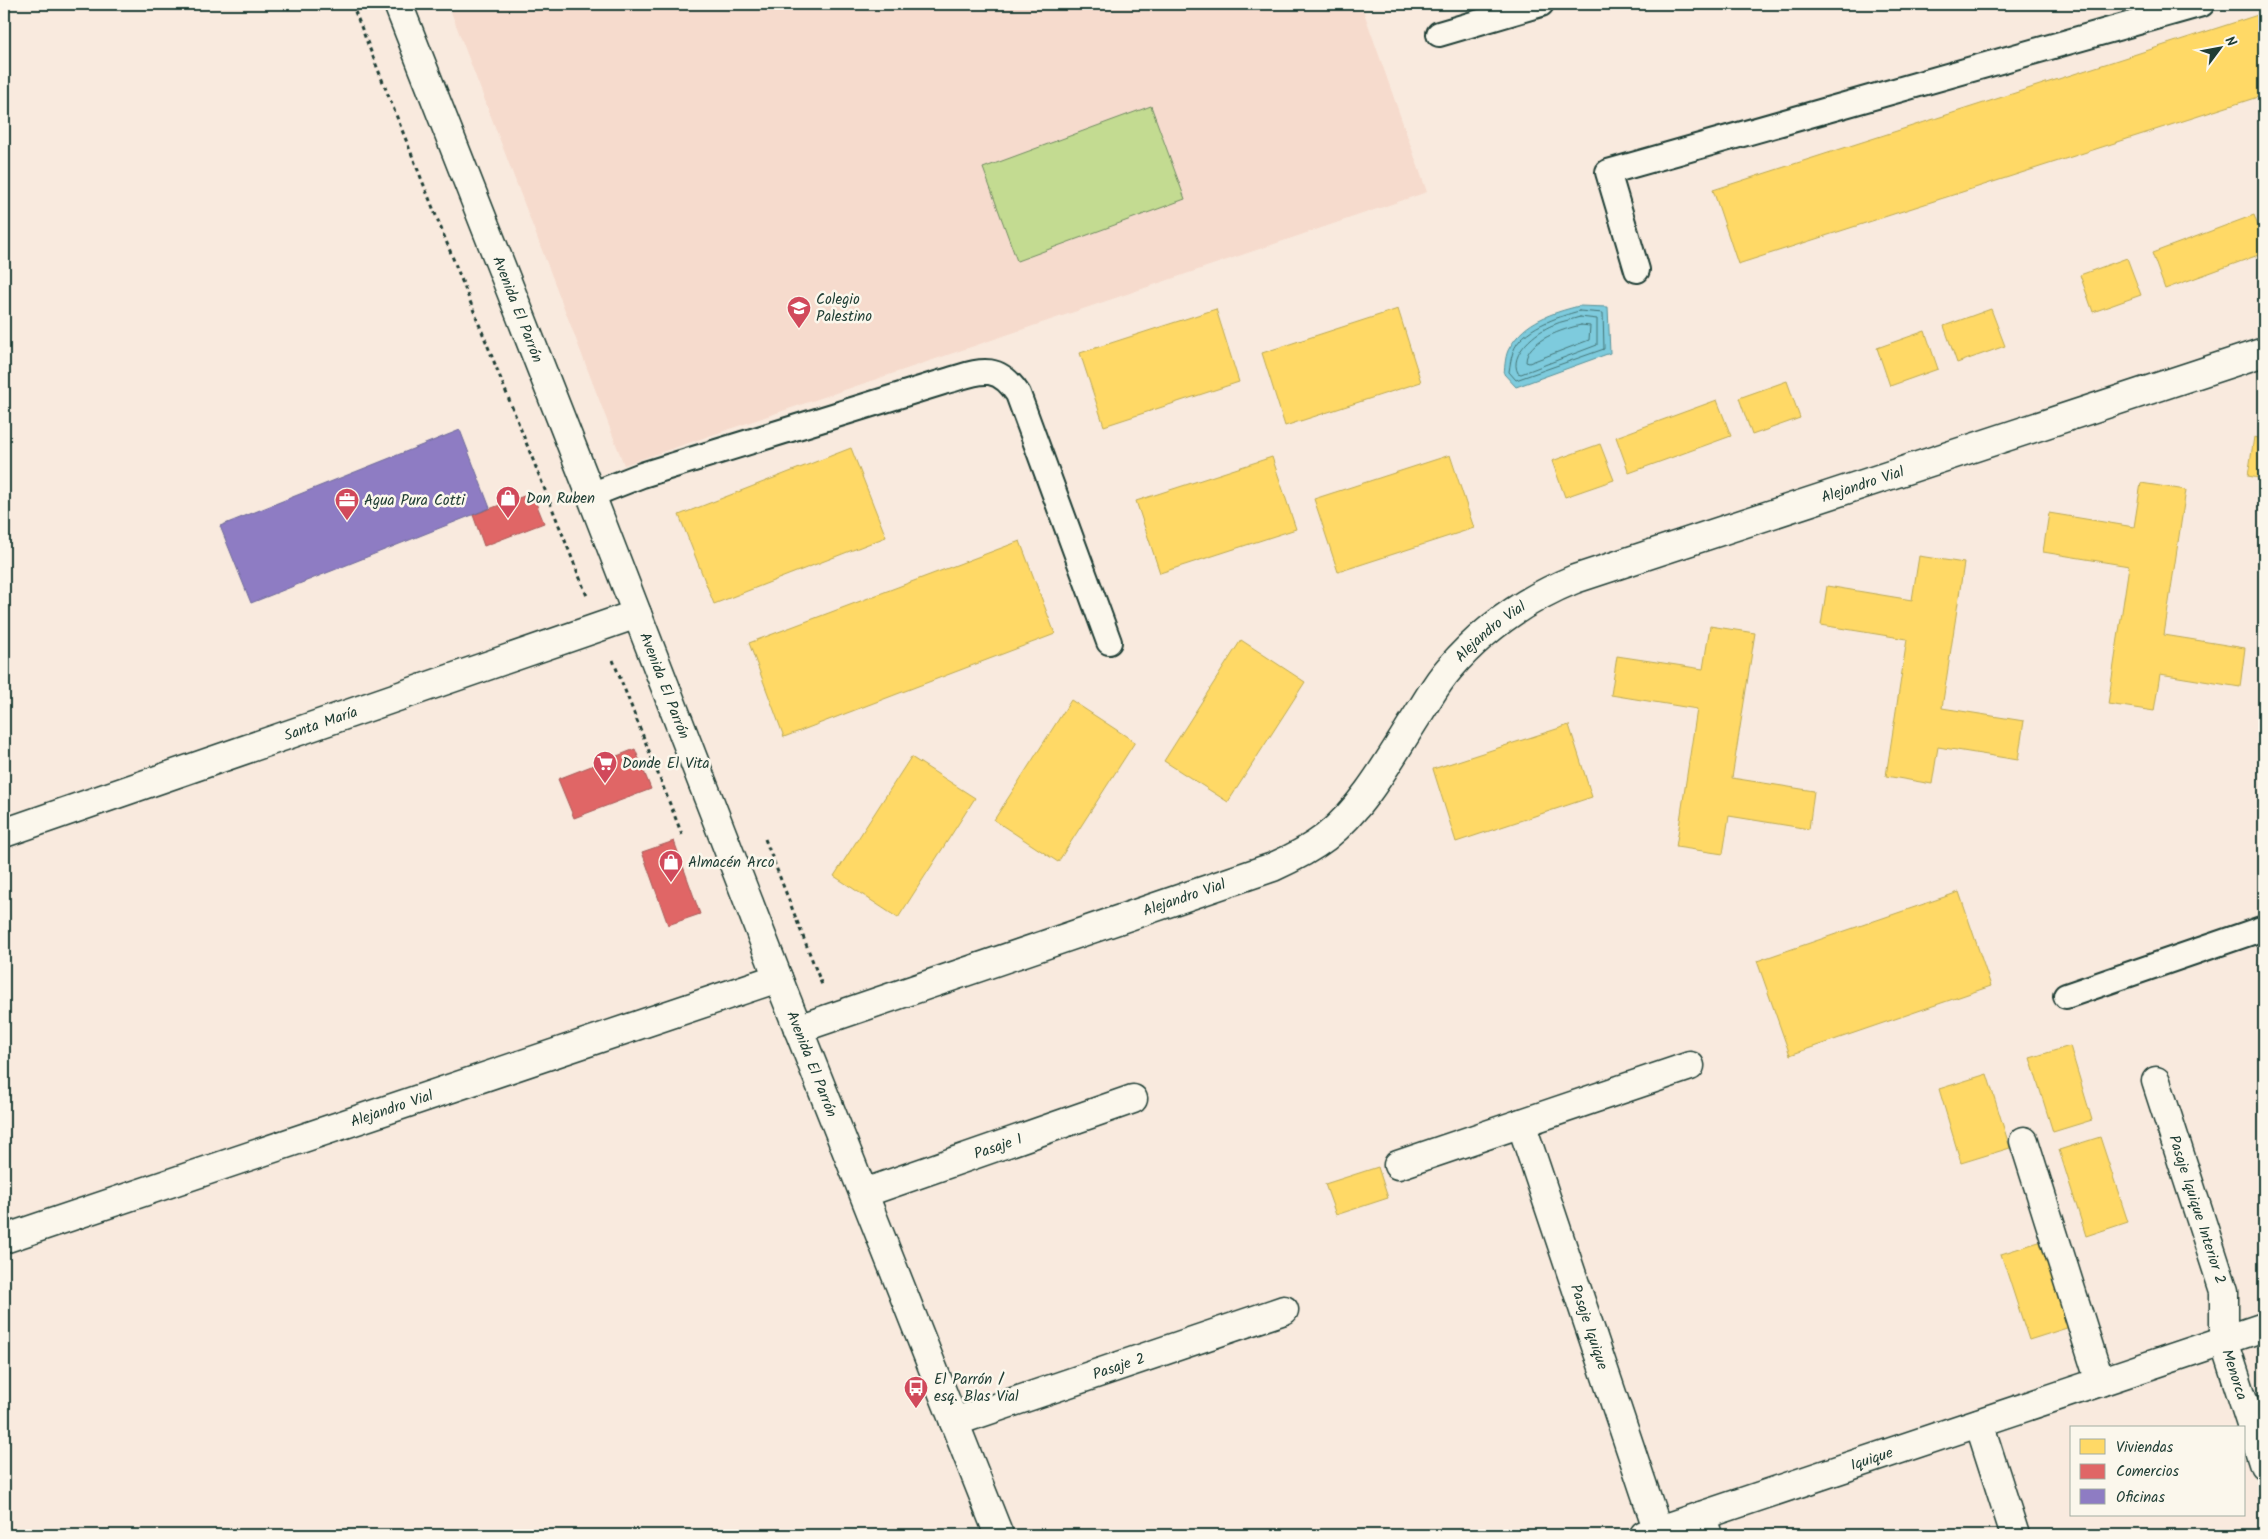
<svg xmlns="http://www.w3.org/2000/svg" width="2268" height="1539" font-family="Kalam,sans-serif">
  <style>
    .built { fill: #f6dbcd }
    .green { fill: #c3db91; stroke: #718c62 }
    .water { fill: #7ecbdd; stroke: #589299 }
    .homes { fill: #ffd966; stroke: #bcaa57 }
    .shops { fill: #e06666; stroke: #a65a57 }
    .offices { fill: #8e7cc3; stroke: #6d6998 }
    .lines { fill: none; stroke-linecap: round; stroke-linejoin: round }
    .shore { stroke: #457678; stroke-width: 1 }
    .service-casing { stroke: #1f3d34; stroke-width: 28 }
    .minor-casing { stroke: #1f3d34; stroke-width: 31 }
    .tertiary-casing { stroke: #1f3d34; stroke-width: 31 }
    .secondary-casing { stroke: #1f3d34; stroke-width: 31 }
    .path { stroke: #1f3d34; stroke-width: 3; stroke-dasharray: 4 4; stroke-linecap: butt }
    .service { stroke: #fbf7ec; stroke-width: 24 }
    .minor { stroke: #fbf7ec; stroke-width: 28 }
    .tertiary { stroke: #fbf7ec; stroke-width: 28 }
    .secondary { stroke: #fbf7ec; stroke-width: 28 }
    .labels { text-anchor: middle; stroke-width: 5; stroke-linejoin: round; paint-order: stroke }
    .poi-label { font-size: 15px; fill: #1f3d34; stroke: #fbf7ec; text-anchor: start }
    .street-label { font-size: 15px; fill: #1f3d34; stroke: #fbf7ec }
  </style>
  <rect width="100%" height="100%" fill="#f9eade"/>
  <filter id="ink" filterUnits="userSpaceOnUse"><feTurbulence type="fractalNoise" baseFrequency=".02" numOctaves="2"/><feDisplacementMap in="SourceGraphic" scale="10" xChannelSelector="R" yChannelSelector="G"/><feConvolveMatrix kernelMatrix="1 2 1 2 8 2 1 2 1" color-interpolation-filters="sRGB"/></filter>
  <g filter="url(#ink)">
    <path class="built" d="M448,4H1361L1427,192L624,465Z"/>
    <path class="green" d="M1151,106L1185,199L1017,261L983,168Z"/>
    <path class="water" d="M1579,306L1608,307L1610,353L1516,387L1504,374C1505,366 1505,354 1510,347C1525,321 1552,313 1579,306Z"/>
    <path class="homes" d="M2264,13V95L1738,264L1713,190Z
      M2254,215L2264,243V253L2165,289L2152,253Z
      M2127,258L2141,295L2093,312L2080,275Z
      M1216,309L1239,382L1104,426L1080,353Z
      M1398,309L1421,382L1285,426L1262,353Z
      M1991,309L2005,346L1957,363L1944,326Z
      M1925,331L1938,369L1890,386L1877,348Z
      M1787,381L1800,418L1752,435L1739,398Z
      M1717,400L1731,436L1629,473L1616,437Z
      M2254,437L2264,439V479L2248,476Z
      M1600,444L1614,480L1565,497L1552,461Z
      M851,448L886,537L714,604L679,515Z
      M1450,455L1474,528L1338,572L1314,499Z
      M1272,457L1296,529L1160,573L1136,501Z
      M2141,483L2186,490L2164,635L2245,648L2240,687L2160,674L2154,711L2108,704L2129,566L2043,552L2049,513L2134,527Z
      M1020,541L1055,634L784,737L749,643Z
      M1919,556L1964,563L1942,708L2024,721L2018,760L1938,747L1932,784L1886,776L1907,639L1821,625L1827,586L1912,600Z
      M1710,626L1755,633L1732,778L1814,791L1809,829L1729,816L1723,854L1676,847L1697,709L1611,695L1617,656L1703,669Z
      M1241,640L1305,682L1228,802L1164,761Z
      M1071,700L1135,742L1058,862L994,820Z
      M1569,725L1592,797L1456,842L1433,769Z
      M911,757L975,798L898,918L834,876Z
      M1959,892L1991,986L1790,1055L1757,961Z
      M2070,1046L2092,1120L2053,1132L2030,1058Z
      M1987,1074L2010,1148L1961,1163L1939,1089Z
      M2100,1137L2128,1222L2086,1236L2059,1150Z
      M1378,1167L1388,1198L1336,1215L1325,1184Z
      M2042,1241L2070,1327L2029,1340L2001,1254Z"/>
    <path class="shops" d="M532,493L544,523L484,546L473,515Z
      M635,749L651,789L574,818L558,779Z
      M674,841L700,914L668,925L642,852Z"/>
    <path class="offices" d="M460,430L490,508L251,603L220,526Z"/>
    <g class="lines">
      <path class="shore" d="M1579,311L1603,313L1604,349L1516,380L1509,372C1510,365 1511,358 1513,352C1521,328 1558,317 1579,311Z
        M1580,317L1597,319V345L1521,374L1518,373C1508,354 1537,331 1553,325C1561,321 1571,320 1580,317Z
        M1581,325L1590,326L1589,340L1529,363L1526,362C1526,340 1564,329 1581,325Z"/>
      <defs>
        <path id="service" d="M1439,34L1541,4
          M1637,270L1608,172L2202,4
          M591,495L642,475L943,382C977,373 995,360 1018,394L1109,642
          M2066,996L2264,928"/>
        <g id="minor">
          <path id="s1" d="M4,833L637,614"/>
          <path id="s2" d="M798,1029L1273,867C1291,859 1309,850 1326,837C1366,805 1393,753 1421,710C1430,696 1438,681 1449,669C1484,628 1526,599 1575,579L2264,352"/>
          <path id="s3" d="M2156,1081L2224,1291V1341L2264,1465"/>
          <path id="s4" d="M1521,1123L1658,1531"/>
          <path d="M2024,1141L2100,1382"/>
          <path d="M1398,1165L1690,1066"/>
          <path id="s5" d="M864,1193L1133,1099"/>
          <path id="s6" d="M4,1239L778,978"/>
          <path id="s7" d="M954,1422L1284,1310"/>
          <path d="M1979,1423L2015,1535"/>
          <path d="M1701,1516L1708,1535"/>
        </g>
        <g id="tertiary">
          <path id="s8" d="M1644,1535L2264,1327"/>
        </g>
        <g id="secondary">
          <path id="s9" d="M398,4L591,495L778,978L999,1535"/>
        </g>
      </defs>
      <use href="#service" class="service-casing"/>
      <use href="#minor" class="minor-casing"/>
      <use href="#tertiary" class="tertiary-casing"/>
      <use href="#secondary" class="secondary-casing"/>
      <path class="path" d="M352,4L587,596
        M613,660L683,837
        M765,839L822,985"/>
      <use href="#service" class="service"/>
      <use href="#minor" class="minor"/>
      <use href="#tertiary" class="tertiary"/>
      <use href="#secondary" class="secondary"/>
    </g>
  </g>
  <defs>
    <symbol id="school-pin" viewBox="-11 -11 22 30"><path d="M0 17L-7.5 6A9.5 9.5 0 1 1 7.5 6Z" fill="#d1495b" stroke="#fbf7ec"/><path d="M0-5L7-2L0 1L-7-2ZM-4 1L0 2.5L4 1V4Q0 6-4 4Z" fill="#fff"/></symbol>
    <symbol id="shop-pin" viewBox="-11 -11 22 30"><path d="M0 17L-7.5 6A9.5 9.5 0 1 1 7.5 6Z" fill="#d1495b" stroke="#fbf7ec"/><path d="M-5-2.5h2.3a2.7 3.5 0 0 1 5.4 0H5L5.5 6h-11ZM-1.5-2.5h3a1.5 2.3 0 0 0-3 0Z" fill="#fff"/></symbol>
    <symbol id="office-pin" viewBox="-11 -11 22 30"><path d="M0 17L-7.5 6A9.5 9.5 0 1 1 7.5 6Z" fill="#d1495b" stroke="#fbf7ec"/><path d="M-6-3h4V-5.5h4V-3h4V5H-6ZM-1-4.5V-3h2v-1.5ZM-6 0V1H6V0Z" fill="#fff"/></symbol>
    <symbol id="supermarket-pin" viewBox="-11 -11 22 30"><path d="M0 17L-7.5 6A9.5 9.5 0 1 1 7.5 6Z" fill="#d1495b" stroke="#fbf7ec"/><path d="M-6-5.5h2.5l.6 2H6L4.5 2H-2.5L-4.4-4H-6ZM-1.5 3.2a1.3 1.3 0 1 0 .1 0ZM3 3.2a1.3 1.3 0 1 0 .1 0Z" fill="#fff"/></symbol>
    <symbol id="bus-pin" viewBox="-11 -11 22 30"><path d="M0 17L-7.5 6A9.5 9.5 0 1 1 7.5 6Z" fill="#d1495b" stroke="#fbf7ec"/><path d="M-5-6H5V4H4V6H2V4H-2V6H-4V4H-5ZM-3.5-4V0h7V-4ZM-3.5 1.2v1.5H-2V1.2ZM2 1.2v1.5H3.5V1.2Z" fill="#fff"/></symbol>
  </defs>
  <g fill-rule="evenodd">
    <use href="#school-pin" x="785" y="294" width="28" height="38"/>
    <use href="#shop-pin" x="494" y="484" width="28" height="38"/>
    <use href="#office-pin" x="333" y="486" width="28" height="38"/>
    <use href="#supermarket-pin" x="591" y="749" width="28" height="38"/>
    <use href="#shop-pin" x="657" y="848" width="28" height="38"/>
    <use href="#bus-pin" x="902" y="1374" width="28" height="38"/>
  </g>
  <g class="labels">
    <g class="poi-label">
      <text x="816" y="304">Colegio<tspan x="816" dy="17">Palestino</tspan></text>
      <text x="526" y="503">Don Ruben</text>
      <text x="364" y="505">Agua Pura Cotti</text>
      <text x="622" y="768">Donde El Vita</text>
      <text x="688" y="867">Almacén Arco</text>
      <text x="934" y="1384">El Parrón /<tspan x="934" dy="17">esq. Blas Vial</tspan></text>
    </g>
    <g class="street-label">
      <text dy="5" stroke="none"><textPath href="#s9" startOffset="328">Avenida El Parrón</textPath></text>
      <text dy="5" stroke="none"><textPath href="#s2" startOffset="1231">Alejandro Vial</textPath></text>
      <text dy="5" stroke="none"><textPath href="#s2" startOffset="828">Alejandro Vial</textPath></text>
      <text dy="5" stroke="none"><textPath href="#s9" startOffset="732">Avenida El Parrón</textPath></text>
      <text dy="5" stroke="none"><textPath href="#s1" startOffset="335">Santa María</textPath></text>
      <text dy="5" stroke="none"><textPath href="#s2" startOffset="408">Alejandro Vial</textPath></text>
      <text dy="5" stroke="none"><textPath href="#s9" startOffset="1138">Avenida El Parrón</textPath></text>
      <text dy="5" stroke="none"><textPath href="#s6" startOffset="409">Alejandro Vial</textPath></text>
      <text dy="5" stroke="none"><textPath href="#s5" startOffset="142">Pasaje 1</textPath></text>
      <text dy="5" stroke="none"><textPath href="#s3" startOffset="135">Pasaje Iquique Interior 2</textPath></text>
      <text dy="5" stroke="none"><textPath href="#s4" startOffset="215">Pasaje Iquique</textPath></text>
      <text dy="5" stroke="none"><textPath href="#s7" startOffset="174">Pasaje 2</textPath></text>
      <text dy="5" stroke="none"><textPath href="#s3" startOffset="306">Menorca</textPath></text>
      <text dy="5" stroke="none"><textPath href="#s8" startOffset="240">Iquique</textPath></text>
    </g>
  </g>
  <rect width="2268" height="1539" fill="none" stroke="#fbf7ec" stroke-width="20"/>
  <rect x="10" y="10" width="2248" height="1519" fill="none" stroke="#1f3d34" stroke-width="2" filter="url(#ink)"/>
  <rect x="2070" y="1426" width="175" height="90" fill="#fbf7ec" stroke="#a3ada2"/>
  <rect x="2080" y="1439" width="25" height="15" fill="#ffd966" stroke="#a3ada2"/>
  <text x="2116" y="1452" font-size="15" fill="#1f3d34">Viviendas</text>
  <rect x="2080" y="1464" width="25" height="15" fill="#e06666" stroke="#a3ada2"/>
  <text x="2116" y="1476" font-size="15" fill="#1f3d34">Comercios</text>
  <rect x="2080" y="1489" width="25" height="15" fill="#8e7cc3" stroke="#a3ada2"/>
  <text x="2116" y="1502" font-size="15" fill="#1f3d34">Oficinas</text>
  <g transform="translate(2220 48) rotate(58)" stroke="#fbf7ec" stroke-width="4" paint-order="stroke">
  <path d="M0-4L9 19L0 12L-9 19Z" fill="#1f3d34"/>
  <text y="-8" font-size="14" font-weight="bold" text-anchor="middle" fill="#1f3d34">N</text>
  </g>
</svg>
